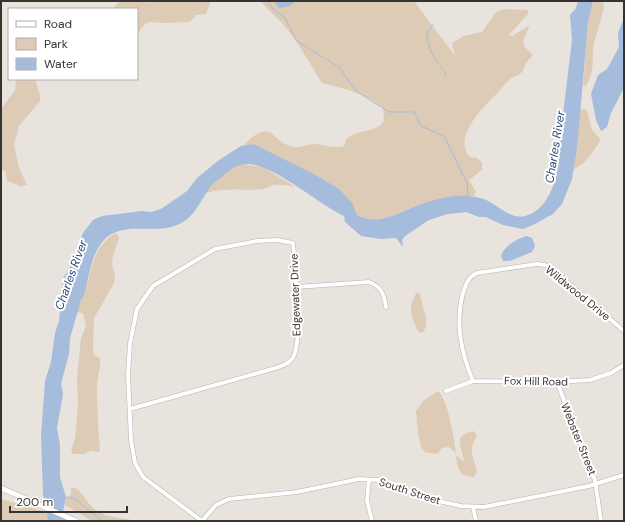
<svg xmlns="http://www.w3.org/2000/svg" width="625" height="522" font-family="'DM Sans',sans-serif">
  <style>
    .green { fill: #ddcbb5 }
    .water { fill: #a5bcdc }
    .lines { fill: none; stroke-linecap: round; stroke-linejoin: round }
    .stream { stroke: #a5bcdc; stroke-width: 1 }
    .minor-casing { stroke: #b7b1ab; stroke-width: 5 }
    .major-casing { stroke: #b7b1ab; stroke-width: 6 }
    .minor { stroke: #fff; stroke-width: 4 }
    .major { stroke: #fff; stroke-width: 5 }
    .labels { text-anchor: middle; stroke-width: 4; stroke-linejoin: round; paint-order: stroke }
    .street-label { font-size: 11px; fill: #363432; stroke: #fff }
    .water-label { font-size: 12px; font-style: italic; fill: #2d4c78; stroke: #fff }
  </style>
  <rect width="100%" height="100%" fill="#e9e3dd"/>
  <path class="green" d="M120,1H143L150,3L152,1H211L206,14L196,15L190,22L164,23L150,22L145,24L137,34V9H115L114,7Z
    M260,1H414L455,56L452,43L464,36L482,32L496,12L504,9L528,10V14L509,35L512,36L530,25L523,41L525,47L533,55L526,63L522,72C519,75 514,76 511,78C507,81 504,86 500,90C486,105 451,136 470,157L477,158L482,162V170L469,180L476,192L473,196H453L408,209L385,219L370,220L357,215L348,199L310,172L254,144L243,146C272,115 271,143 294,147C300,148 306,145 313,144C324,144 331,149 344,146C346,143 345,140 348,138C358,129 378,133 384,120L383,108C368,94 343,88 322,83L296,41L283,24Z
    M593,1H603L604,6C602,19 597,31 594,43C591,60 596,70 586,86H583L588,22Z
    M16,79H35L40,95V101L19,126L14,145L19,168L27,185L20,186L7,181L6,172L1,169V109L15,90Z
    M579,109L587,110L592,130L601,140C590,155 590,160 573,170L577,149Z
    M243,164L264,168L296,187C289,186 281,184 274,185C270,186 266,189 262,189C243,191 224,187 206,193C214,181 228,167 243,164Z
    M116,233L119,238C116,249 108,262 115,273L114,283L94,318L93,351L94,355L100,358C101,368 97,377 97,386C97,408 98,428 100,450L98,452L91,451L84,454H73L71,451L75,438L78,406L77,378L81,338L86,326L83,313L77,312C79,304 83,298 85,291C92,269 93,246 116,233Z
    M417,292L420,294C421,305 431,322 423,332L420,333C416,330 416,326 414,322C409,310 410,303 417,292Z
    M438,391C448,399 454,440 456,453L449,447L442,448L437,454C433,453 427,454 424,451C418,445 417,420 416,411L423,401Z
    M473,431L477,435C467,453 474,455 477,472L474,477L463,475L458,468L456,455L463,461L464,460L460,445V438L466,433Z
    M71,487C83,489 86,504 96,510C109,519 123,517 135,521H92L65,505L66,497L71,495Z
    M1,499L46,512L48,521H1Z"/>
  <path class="water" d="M274,1H296L290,6L279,8Z
    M578,1H593L588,22L577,149L572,179L562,204L553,214L533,225L523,229L503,225L486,217H479L466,212L448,214L429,220L405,236L402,240L403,247L396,238L381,239L361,236L345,222L344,216C318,204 276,166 249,164C239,164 231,168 225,174C221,179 215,181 211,186C202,198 196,214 183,222C159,237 129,220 107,237C91,251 89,277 84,296L81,300L70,338L69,354L61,384L63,394L57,428L60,445V477L66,497L63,512L66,521H48L43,494L41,437L45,381L51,362L55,333L59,321L63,278L69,270L83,233L93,220L102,216L142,211L151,212L161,209L187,191L197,178L219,160L241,146L254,144L310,172L339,189L352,203L357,215C377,225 391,216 409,209C423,203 439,198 453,196C463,195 475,196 484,199C497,204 510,220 525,216C542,212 550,195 555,181L572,40L570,15L576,8Z
    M624,18V88L611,113L607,127L601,131L596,120L591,94L598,75L607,69L619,47L618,33Z
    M527,236L532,238L535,246L532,252L510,261H503L501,256C504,246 518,238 527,236Z"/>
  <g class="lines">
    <path class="stream" d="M267,1L275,11L285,18L297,41L340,68L356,91L389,112H414L421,126L444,136L467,183L468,196
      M433,24L427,33C428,56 437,57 446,75
      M65,498H74L102,521"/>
    <defs>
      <path id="minor" d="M296,287L369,282C382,287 384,295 386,307
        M473,381C461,352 455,324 463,293C466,284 468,277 477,273L537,264L545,265L551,268L624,331
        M557,382L595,480L601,521
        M446,391L473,381L557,382L590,380L611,373L624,365
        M130,409L272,369C279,367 287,365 292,359C304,343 295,267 293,243L277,240L257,241L215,249L153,286L137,309L130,343L128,375L131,440L135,463L143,477L202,521
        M369,480L367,500L372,521
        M473,507L476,521
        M202,521L216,505L229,499L297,492L359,479L377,480L387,483L443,502L461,506L484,507L589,486L624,475"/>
      <path id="major" d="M1,488L76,521"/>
    </defs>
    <use href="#minor" class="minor-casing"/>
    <use href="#major" class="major-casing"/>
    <use href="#minor" class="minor"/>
    <use href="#major" class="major"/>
  </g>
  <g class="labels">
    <g class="street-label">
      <text transform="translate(578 293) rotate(39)" y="4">Wildwood Drive</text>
      <text transform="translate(295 295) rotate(-92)" y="4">Edgewater Drive</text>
      <text transform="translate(536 381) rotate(1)" y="4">Fox Hill Road</text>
      <text transform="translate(579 439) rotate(68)" y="4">Webster Street</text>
      <text transform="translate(410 491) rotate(18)" y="4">South Street</text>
    </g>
    <g class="water-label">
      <text transform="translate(555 147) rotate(-81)" y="4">Charles River</text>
      <text transform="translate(71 275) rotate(-70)" y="4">Charles River</text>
    </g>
  </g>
  <rect width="625" height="522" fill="none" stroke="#363432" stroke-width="4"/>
  <rect x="8" y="8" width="130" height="72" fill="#ffffff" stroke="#afaead"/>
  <rect x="16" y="21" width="20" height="6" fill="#ffffff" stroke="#afaead"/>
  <text x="44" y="28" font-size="12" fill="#363432">Road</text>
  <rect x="16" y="38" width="20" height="12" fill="#ddcbb5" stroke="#afaead"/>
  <text x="44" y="48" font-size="12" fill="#363432">Park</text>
  <rect x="16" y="58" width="20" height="12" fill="#a5bcdc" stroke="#afaead"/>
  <text x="44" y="68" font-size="12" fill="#363432">Water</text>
  <path d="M10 506v6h117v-6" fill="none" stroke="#363432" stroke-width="2"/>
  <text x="16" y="506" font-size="12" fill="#363432" stroke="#ffffff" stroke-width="3" paint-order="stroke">200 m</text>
</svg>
